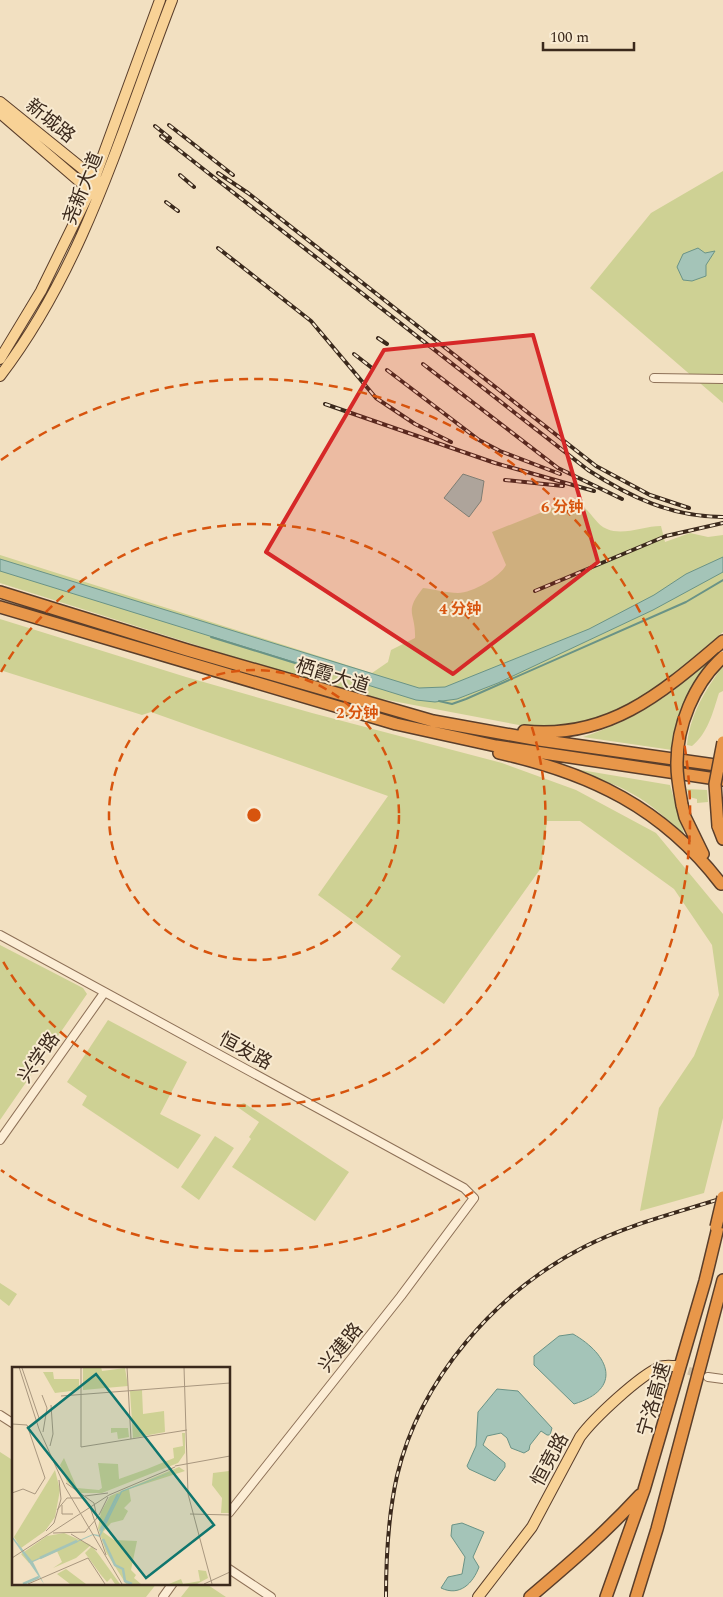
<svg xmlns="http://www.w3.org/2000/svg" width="723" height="1597" font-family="Spectral,'Noto Sans SC',serif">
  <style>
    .green { fill: #ced194 }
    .water { fill: #a4c4b8; stroke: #6a9386 }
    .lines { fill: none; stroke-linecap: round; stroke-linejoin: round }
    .stream { stroke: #6a9386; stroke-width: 2 }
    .minor-tunnel { stroke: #cdbba0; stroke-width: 8; stroke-dasharray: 8 4; stroke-linecap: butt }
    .minor-casing { stroke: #8d7057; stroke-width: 10 }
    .major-casing { stroke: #5a3e2b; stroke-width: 12 }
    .highway-casing { stroke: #5a3e2b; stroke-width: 14 }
    .minor { stroke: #fcedd5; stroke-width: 8 }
    .major { stroke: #f8d296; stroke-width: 10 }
    .highway { stroke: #e8974a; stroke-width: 11 }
    .rail-casing { stroke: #3b291c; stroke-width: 4 }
    .rail { stroke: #f8ead1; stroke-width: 2; stroke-dasharray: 5.5; stroke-linecap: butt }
    .highway-bridge-casing { stroke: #5a3e2b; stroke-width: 14; stroke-linecap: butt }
    .highway-bridge { stroke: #e8974a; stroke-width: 11 }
    .marked { fill: #d62828; fill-opacity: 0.2; stroke: #d62828; stroke-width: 4; stroke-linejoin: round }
    .ring { fill: none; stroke: #d7540e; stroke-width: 2.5; stroke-dasharray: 9 6 }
    .labels { text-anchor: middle; stroke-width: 4; stroke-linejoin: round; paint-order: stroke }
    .street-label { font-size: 19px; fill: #3b291c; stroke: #f8ead1 }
    .inset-river { fill: none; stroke: #a4c4b8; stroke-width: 2.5 }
    .inset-road { fill: none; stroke: #a9977f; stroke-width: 1 }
    .view { fill: #0f766e; fill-opacity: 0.15; stroke: #0f766e; stroke-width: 2.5 }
    .inset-edge { fill: none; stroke: #3b291c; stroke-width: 2.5 }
    .centre { fill: #d7540e; stroke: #f8ead1; stroke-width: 2.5 }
    .ring-label { font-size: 15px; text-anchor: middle; font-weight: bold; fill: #d7540e; stroke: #f8ead1; stroke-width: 4; stroke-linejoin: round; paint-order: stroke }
  </style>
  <rect width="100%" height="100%" fill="#f2e0c1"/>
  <path class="green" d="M723,171V403L590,288L651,213Z
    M570,501C592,506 592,523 607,529C623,536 644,526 661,526L665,542L690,533L708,537L723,535V632C654,691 616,731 519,725L345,692L0,583V555L372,673L388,662L391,650L415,638C416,612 403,613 423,588C434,589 446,593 458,593C472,593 500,577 506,565L492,532Z
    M0,619L186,677L312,713L502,763L576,790L656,833L723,914V1118L704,1193L640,1211L659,1108L694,1056L719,995L712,945L674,889L580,821H547L541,868L444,1004L391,969L401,956L318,895L388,796L151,712L142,715L0,670Z
    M711,658L690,694L672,750L583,737C639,718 669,697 711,658Z
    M723,666V691L719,693C713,712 708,733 692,746L687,745C690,715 705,690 723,666Z
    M569,768L670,785L685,837C648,798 622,784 570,770Z
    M687,789L707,790L708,802L697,803V799L689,797Z
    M0,945L83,988L87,994L0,1120Z
    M108,1020L187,1062L160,1114L201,1135L178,1169L82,1105L87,1096L67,1082Z
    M244,1103L349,1172L315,1221L232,1167L251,1139L249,1137L259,1122L236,1106Z
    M215,1136L234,1148L199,1200L181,1187Z
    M0,1283L17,1294L9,1306L0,1299Z
    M0,1452L14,1461V1583H157L146,1597H0Z
    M192,1583H205L226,1597H181Z"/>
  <path class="water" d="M698,248L705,253L715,251L706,265V276L692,281L683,280L677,267L683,254Z
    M463,474L484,481L481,501L469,517L444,498Z
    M723,557V572L653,610L498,683L457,699L435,702L416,700L0,571V559L419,688L445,687L589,629L654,595L686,574Z
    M573,1334C610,1355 623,1389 574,1404L534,1365V1356L559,1336Z
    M497,1389L518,1391L552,1428L550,1435H547L541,1431L530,1445L529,1450L524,1453L511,1448L507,1438L501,1433L487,1436L483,1445L505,1463V1467L495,1481L469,1469L467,1466L476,1446L478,1412Z
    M462,1523L484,1532L473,1557L479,1567C473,1583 460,1597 441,1588L448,1577L462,1574L465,1557L451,1536L452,1525Z"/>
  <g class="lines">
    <path class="stream" d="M211,637L295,663
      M439,701L452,704L466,699L686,602L723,580"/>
    <path class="minor-tunnel" d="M677,1367L708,1377"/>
    <defs>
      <path id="minor" d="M654,378L723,379
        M0,935L464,1188L474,1198L401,1296L229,1513
        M0,1140L104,993
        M708,1377L723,1379
        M0,1415L14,1424
        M229,1569L271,1597
        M163,1597L173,1583"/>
      <path id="major" d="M0,102L99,182
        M0,113L94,194
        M0,359L41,291L90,191L160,0
        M0,376C85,265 122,129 172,0
        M478,1597L532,1527L580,1437C594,1418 639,1376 660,1367C664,1365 671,1366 675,1366"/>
      <path id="highway" d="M0,592L187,650L433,721L539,740L723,766
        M0,607L396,724L496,746L723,780
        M524,731C609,740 663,692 723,641
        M499,753C590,773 663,808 721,884
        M682,805L685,817L703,854
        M718,826L723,839
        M530,1597C570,1563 604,1534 640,1495
        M606,1597L644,1490L705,1281L720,1219
        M636,1597L657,1529L723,1280"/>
    </defs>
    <use href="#minor" class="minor-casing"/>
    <use href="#major" class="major-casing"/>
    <use href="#highway" class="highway-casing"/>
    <use href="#minor" class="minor"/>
    <use href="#major" class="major"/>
    <use href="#highway" class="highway"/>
    <defs>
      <path id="rail" d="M169,125L233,175
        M155,126L170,138
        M161,136L588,470C630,497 672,517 723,517
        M218,173L248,193L596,466L650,495L689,508
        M180,175L194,187
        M166,202L178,211
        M218,248L311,321L376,398L415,424L451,442
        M378,338L387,344
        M354,354L372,368
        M423,364L558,468L622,499
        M387,370L479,440L500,451L560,474
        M325,404L495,463L594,491
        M505,480L563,486
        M535,591L666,536L723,523
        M386,1597C386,1557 388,1516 397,1476C420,1379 496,1292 584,1247C627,1225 676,1213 723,1198"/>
    </defs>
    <use href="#rail" class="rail-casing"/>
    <use href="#rail" class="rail"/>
    <defs>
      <path id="highway-bridge" d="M682,805C680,792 677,779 677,766C676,727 694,683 723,657
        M718,826L715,784L723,742
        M716,1227L723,1197"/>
    </defs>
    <use href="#highway-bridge" class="highway-bridge-casing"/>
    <use href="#highway-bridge" class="highway-bridge"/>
  </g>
  <path class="marked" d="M533,335L598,562L453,674L266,552L384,350Z"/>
  <g class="ring">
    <circle cx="254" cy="815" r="145"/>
    <path d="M1 672A291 291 0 1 1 1 958"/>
    <path d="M1 460A436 436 0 1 1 1 1170"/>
  </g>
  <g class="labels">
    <g class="street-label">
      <text transform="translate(51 120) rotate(39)" y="7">新城路</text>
      <text transform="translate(82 188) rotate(-68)" y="7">尧新大道</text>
      <text transform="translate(333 675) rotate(17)" y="7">栖霞大道</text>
      <text transform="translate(246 1050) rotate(28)" y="7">恒发路</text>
      <text transform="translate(38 1057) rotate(-55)" y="7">兴学路</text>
      <text transform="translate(340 1347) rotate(-51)" y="7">兴建路</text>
      <text transform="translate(653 1399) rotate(-74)" y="7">宁洛高速</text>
      <text transform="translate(549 1459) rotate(-62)" y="7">恒竞路</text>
    </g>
  </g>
  <g transform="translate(12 1367)">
    <rect width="218" height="218" fill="#f2e0c1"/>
    <path d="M71,0H89L90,4L113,1L116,19L71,23ZM31,5H41L42,12H67V23L43,26ZM130,23L131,47L152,44L153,65L121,71L118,24ZM99,61H116L117,70L106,72L105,65L99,66ZM170,66H173V86L166,96L90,126H67L55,115L48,98L52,91L65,121L87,123L90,121L86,96L106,97L107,112L135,102L162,91L161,81L171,79ZM167,100L173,104L117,122L119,134L112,141L116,144L111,153L99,156L91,165L102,173L125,174L119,203L124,208L122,211L129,217H114L94,185L86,161L89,145L98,129ZM43,103L48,123L43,150L33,164L9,181L2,170ZM217,104V146H209L210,131L200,118L201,106ZM52,166L79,178L64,191L41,201L50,195L45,184L17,196L9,187L35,169ZM80,179L87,188L108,217H103L99,211L95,215L89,208L73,186ZM54,202L74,217H58L45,207ZM186,203L194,204L196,211L185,217H157L169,212L171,217L188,214Z" fill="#ced194"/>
    <path d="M168,102L110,125L88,170L81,168L21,195L32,217L0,171V169L20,194L81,167L87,168L109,124Z" fill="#a4c4b8"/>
    <path class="inset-river" d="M88,164L106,127M91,172L103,198L111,202L113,214L120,217M28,191L65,174M11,217L27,210"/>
    <path class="inset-road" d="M7,0L27,62L53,120L110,217M69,0V80L175,63M115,0L119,72M172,0L176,127L200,217M10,1L27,51M30,28L35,41L31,65M49,29L218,16M0,57L15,58L33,111L23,127L11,122L0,126M38,79L41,67L39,38M163,99L218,89M73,129L96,126M77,137L94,188M50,138V147H61M45,143L55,131H70M178,147L218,148M87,148L96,130M34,164L42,156L49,132L47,113M41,166L73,165L85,151L82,136L54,116M59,167L85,183M0,191L97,128L163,100M16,217L76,191L93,217M192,217L218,205"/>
    <path class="view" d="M84,7L202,158L134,211L16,61Z"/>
    <rect width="218" height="218" class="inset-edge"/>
  </g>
  <circle cx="254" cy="815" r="8" class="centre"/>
  <g class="ring-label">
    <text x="562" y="512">6 分钟</text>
    <text x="460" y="614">4 分钟</text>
    <text x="357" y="718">2 分钟</text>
  </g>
  <path d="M543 42v8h91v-8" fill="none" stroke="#3b291c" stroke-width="2.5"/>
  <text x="550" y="42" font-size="15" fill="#3b291c" stroke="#f8ead1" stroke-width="4" paint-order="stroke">100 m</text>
</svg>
